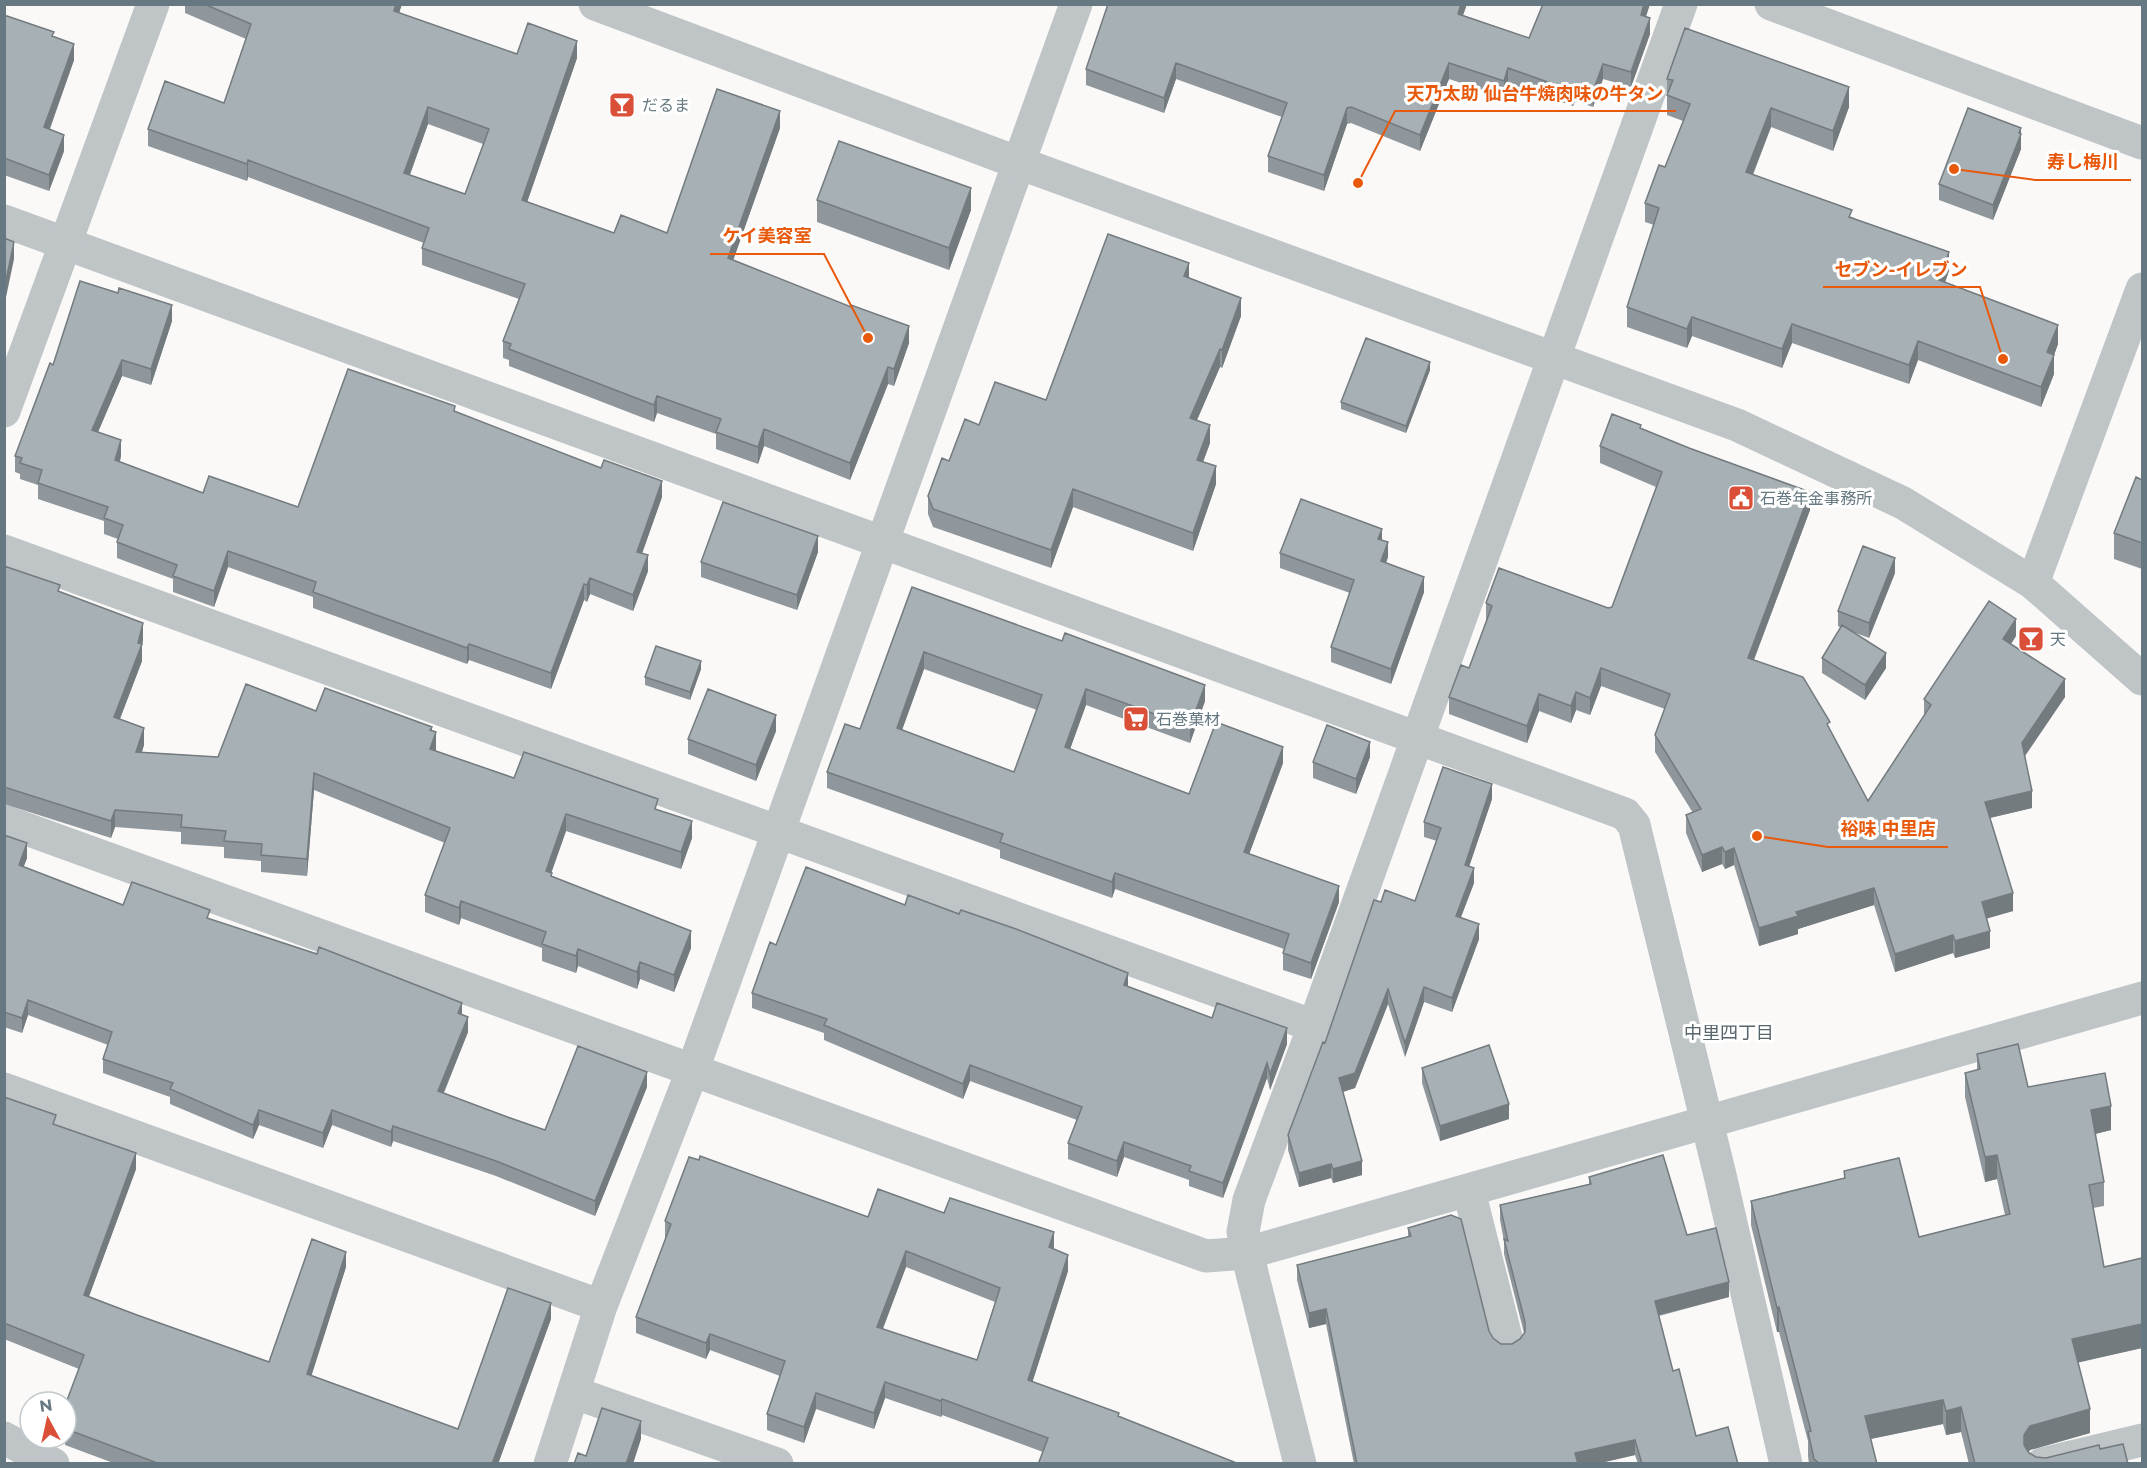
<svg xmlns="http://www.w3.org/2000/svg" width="2147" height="1468" font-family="Montserrat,'Noto Sans JP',sans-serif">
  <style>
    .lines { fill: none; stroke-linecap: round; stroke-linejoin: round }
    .minor { stroke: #bfc4c7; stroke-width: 33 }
    .tertiary { stroke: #bfc4c7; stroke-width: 33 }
    .wall { fill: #8f979c; fill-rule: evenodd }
    .shaded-wall { fill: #747b7f }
    .building { fill: #a6b0b5; stroke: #747b7f; stroke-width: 1.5; fill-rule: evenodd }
    .labels { text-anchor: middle; stroke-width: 6; stroke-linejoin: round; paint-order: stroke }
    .poi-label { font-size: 16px; fill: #667881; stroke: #fff; text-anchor: start }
    .neighbourhood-label { font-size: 18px; fill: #58656c; stroke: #fff }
    .leader { fill: none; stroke: #e8590c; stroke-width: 2 }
    .callout-dot { fill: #e8590c; stroke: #fff; stroke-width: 2 }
    .callout-label { font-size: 18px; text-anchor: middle; font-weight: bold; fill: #e8590c; stroke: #fff; stroke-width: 6; stroke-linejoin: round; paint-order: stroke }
  </style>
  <rect width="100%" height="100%" fill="#faf9f8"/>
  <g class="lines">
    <path class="minor" d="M1771,4L2142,143
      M4,221L1625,814L1634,825L1720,1175L1786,1464
      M4,551L1314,1026
      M2033,583L2142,289
      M4,821L1206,1256L1247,1253L2142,998
      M4,1089L601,1306
      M1469,1191L1507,1341
      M575,1393L777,1464
      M4,1438L53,1464
      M550,1464L601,1306L693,1069L1076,4
      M1300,1464L1247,1253L1243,1232L1249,1200L1314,1026L1681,4
      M2042,1464L2142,1440"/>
    <path class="tertiary" d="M595,4L1019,163L1737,425L1903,503L2033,583L2142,679
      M4,411L153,4"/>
  </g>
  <path class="wall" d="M185,4H402L399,13L517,54L577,58L527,202L614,233H667L780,128L733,260L909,343L894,386L888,384L850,480L764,446L758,464L716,449V434L657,413L654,422L509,366V360L503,358V341L519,299L422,265V248L424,243L248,177L247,181L148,146V129L224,103L246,39L185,13ZM428,124L483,144L465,194L410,175Z
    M1108,4H1467L1463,15L1529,38L1543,4H1650L1646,17L1650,34L1631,87L1603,79L1593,107L1575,101L1573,106L1508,84L1504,97L1449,79L1420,151L1351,123L1347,124L1324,191L1268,172V156L1282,117L1176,79L1164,113L1086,85V69Z
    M4,15L54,37L74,60L50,129L64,151L49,191L4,175Z
    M1667,79L1849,107L1833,151L1771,127L1753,175L1852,217L1949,271L1945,282L2058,344L2054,355V374L2041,407L1918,360L1909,384L1792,343L1782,368L1692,336L1687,348L1627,327V307L1654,225L1645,222V203L1665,167L1683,121L1667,115Z
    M2021,134V149L1993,220L1939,200V184Z
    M817,200L971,210L949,270L817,222Z
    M1241,316L1222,368L1220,367L1197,420L1210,443L1203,462L1216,484L1193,551L1073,507L1051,568L933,527L928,514V496L949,461L979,425L1046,400Z
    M172,321L151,385L122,376L98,432L121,456L120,462L203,493L298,507L455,411L662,497L642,553L648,571L633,611L590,594L587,602L584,600L551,689L469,660L467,664L313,608V597L228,567L214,607L173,592V579L117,558V542L118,539L104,534V521L38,499V485L20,479V474L15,472V456L53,365Z
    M1430,370L1406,433L1341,409V402Z
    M1641,429L1810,510L1754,660L1830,730L1868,801L1924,716V699L2016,636L2011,644L2065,697L2025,756L2032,808L1990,818L2013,911L1987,918L1990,948L1955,958L1953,953L1895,972L1874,905L1798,929V934L1759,946L1734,865L1725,869L1722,864L1702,872L1686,833V815L1693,813L1655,752V735L1665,709L1601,686L1590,715L1576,710L1571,723L1539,711L1527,743L1449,714V697L1469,668L1486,621V603L1608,608L1612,607L1656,487L1600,463V446Z
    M2142,480V569L2114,559V533Z
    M1382,540L1388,557L1386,563L1424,592L1391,684L1331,662V647L1350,593L1280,568V553Z
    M818,552L797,610L701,577V562Z
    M4,566L60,592L143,640L142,644V661L120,719L144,745L142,752L218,757L316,711L432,731L436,749V751L514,778L658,810L692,838L681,869L566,831L551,873L552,877L691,948L674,992L640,979L637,989L578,966L576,973L542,961V948L461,918L459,925L425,912V895L445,843L314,790L307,876L261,872V861L224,858V847L181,844V832L115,827L111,838L4,804Z
    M1895,573L1869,638L1853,632L1886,668L1865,700L1822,673V658L1841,628L1838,626V611Z
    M912,587L1205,701L1190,743L1086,705L1070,749L1189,794L1283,763L1249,854L1339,902L1311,979L1283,970V953L1284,949L1115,889L1112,898L1000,858V850L827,788V772L860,729ZM924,669L1037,710L1014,772L902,730Z
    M701,669L690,700L645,685V677Z
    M776,731L756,781L688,754V739Z
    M1370,757L1356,794L1313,778V762Z
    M1492,799L1469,866L1474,883L1461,917L1479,939L1452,1012L1424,1002L1405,1057L1388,1004L1355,1088L1343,1092L1362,1175L1333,1183L1331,1178L1299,1187L1288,1150V1135L1381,902L1415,901L1437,841L1424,837V822Z
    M4,835L27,858L23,867L123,905L210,919L462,1014L468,1032L444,1093L545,1130L647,1087L595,1216L496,1176L393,1141L391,1147L332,1125L323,1148L259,1125L253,1139L170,1104V1097L103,1073V1059L108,1045L28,1015L22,1033L4,1027Z
    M905,905L1212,1018L1287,1044L1270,1090L1267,1078L1223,1198L1189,1186V1180L1124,1157L1117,1177L1068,1159V1143L1077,1120L970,1081L963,1099L824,1040V1033L752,1008V993L776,945Z
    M1977,1054L2028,1087L2111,1130L2095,1134L2104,1182V1206L2093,1208L2104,1267L2142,1258V1348L2078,1362L2090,1433L2030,1450L2028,1452L2036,1457L2046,1458L2100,1449L2128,1464H1969L1961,1432L1946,1435L1943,1424L1871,1439L1877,1464H1809L1808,1456V1441L1779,1332H1777L1751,1225V1201L1844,1178V1171L1919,1237L2005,1215L1997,1179L1985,1182L1965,1097V1073L1977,1070Z
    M1422,1068L1509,1119L1440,1141L1422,1083Z
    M4,1097L136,1169L89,1296L137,1315L269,1362L346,1267L311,1375L458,1429L551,1319L498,1464H116L65,1445V1438H66V1403L79,1369L4,1339Z
    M1589,1177L1687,1235L1729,1297L1659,1316L1673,1371L1696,1436L1738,1464H1638L1635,1455L1596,1464H1354L1326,1324L1309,1328L1297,1280V1265L1408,1237V1228L1489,1331L1493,1338L1501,1344H1512L1520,1339L1524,1333L1504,1254V1241L1500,1220V1205L1589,1184Z
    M944,1213L1054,1249L1068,1271L1032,1382L1239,1464H1039L1043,1452L942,1415L941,1417L885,1398L874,1429L816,1409L804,1443L767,1430V1414L780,1376L710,1350L706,1359L636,1333V1317L666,1238L665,1237V1221L868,1217ZM906,1267L995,1302L977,1360L883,1329Z"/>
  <path class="shaded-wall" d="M396,4H402L394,28V11Z
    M1461,4H1467L1458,29V14Z
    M1644,4H1650L1641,30V15Z
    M1650,18V34L1631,87V72Z
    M577,41V58L522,217V200Z
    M74,44V60L44,144V127Z
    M1176,63V79L1164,113V98Z
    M1449,63V79L1420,151V135Z
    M1603,64V79L1593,107V91Z
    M1508,68V84L1504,97V81Z
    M1575,85V101L1573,106V91Z
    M1849,87V107L1833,151V131Z
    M428,107V124L404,190V173Z
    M1347,108V124L1324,191V175Z
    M1771,108V127L1746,191V172Z
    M780,111V128L728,275V258Z
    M2021,128V149L1993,220V205Z
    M64,135V151L49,191V175Z
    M248,160V177L247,181V164Z
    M971,188V210L949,270V248Z
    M14,242V259L5,302V285Z
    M1949,252V271L1939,299V280Z
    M1189,263V281L1184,276Z
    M1241,298V316L1222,368V350Z
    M172,305V321L151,385V369Z
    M1692,317V336L1687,348V329Z
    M1792,324V343L1782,368V349Z
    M2058,325V344L2054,355V374L2041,407V387L2047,352Z
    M909,326V343L894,386V369Z
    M1918,341V360L1909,384V365Z
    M1220,349V367L1190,436V418Z
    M122,360V376L92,446V430Z
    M1430,362V370L1406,433V426Z
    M888,367V384L850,480V463Z
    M657,396V413L654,422V405Z
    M1210,425V443L1197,478V460Z
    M764,429V446L758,464V447Z
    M121,440V456L115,476V460Z
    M1216,466V484L1193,551V533Z
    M662,481V497L637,568V552Z
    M1073,489V507L1051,568V550Z
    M1810,492V510L1748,675V658Z
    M1382,529V544L1378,539Z
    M818,536V552L797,610V595Z
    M1388,542V557L1381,576V561Z
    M228,551V567L214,607V591Z
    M648,555V571L633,611V595Z
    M1895,558V573L1869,638V623Z
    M1424,577V592L1391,684V669Z
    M590,578V594L587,602V585Z
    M584,584V600L551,689V673Z
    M2016,619V636L2003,656V639Z
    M143,623V640L142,646V644V661L114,734V717L138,643Z
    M469,644V660L467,664V648Z
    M924,652V669L897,744V728Z
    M1886,653V668L1865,700V685Z
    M701,661V669L690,700V692Z
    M1601,668V686L1590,715V698Z
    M2065,679V697L2022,760V743Z
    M1205,685V701L1190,743V727Z
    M1086,689V705L1065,763V747Z
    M1576,692V710L1571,723V706Z
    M1539,694V711L1527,743V726Z
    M776,715V731L756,781V765Z
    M432,727V743L436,732V749L430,766V730Z
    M144,728V745L136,769V752Z
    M1370,742V757L1356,794V779Z
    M1283,747V763L1244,868V852Z
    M314,773V790L307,876V859Z
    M1492,784V799L1465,879V865Z
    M2032,791V808L1985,819V802Z
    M115,810V827L111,838V821Z
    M566,814V831L546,888V871Z
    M692,821V838L681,869V852Z
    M27,843V858L19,880V865Z
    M1722,847V864L1702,872V855Z
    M1734,848V865L1725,869V852Z
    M1474,868V883L1456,930V916Z
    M1115,873V889L1112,898V882Z
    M1339,886V902L1311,979V963Z
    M1874,888V905L1798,929V934L1759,946V928L1796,912Z
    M2013,893V911L1982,920V902Z
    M461,901V918L459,925V908Z
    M1479,924V939L1452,1012V998Z
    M691,931V948L674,992V975Z
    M1990,931V948L1955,958V941Z
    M1953,935V953L1895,972V954Z
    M578,949V966L576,973V956Z
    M640,962V979L637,989V972Z
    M1128,973V988L1124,985Z
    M1424,987V1002L1405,1057V1043Z
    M1388,989V1004L1355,1088L1339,1093V1078Z
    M28,1000V1015L22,1033V1018Z
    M462,1003V1018L458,1013Z
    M468,1017V1032L438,1106V1091Z
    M1287,1028V1044L1270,1090V1074Z
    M1267,1063V1078L1223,1198V1183Z
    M970,1065V1081L963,1099V1084Z
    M647,1072V1087L595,1216V1201Z
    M1509,1104V1119L1440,1141V1126Z
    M2111,1106V1130L2091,1135V1110Z
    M259,1110V1125L253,1139V1125Z
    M332,1110V1125L323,1148V1133Z
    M393,1126V1141L391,1147V1132Z
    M1124,1142V1157L1117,1177V1161Z
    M136,1153V1169L84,1310V1295Z
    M1997,1155V1179L1985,1182V1157Z
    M1362,1161V1175L1333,1183V1169Z
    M1331,1164V1178L1299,1187V1173Z
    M1054,1232V1248L1049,1263V1247Z
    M906,1251V1267L877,1343V1327Z
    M346,1252V1267L307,1390V1374Z
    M1068,1255V1271L1028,1396V1380Z
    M1729,1282V1297L1655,1316V1301Z
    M551,1303V1319L498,1464H492Z
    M1779,1307V1332H1777V1308Z
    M1326,1309V1324L1309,1328V1313Z
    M2142,1324V1348L2072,1364V1339Z
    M710,1334V1350L706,1359V1343Z
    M885,1382V1398L874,1429V1413Z
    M816,1393V1409L804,1443V1427Z
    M942,1399V1415L941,1417V1401Z
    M1943,1400V1424L1865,1440V1416Z
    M1961,1407V1432L1946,1435V1411Z
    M2090,1409V1433L2030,1450L2024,1459V1435L2030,1426Z
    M641,1421V1439L633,1464H626Z
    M1635,1440V1455L1596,1464H1575V1453Z"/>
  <path class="building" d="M204,4H396L394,11L517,54L528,23L577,41L522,200L614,233L621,215L667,233L717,89L780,111L728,258L851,307V305L909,326L894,369L888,367L850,463L764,429L758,447L716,432L721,419L657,396L654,405L509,349L511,344L503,341L525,284L422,248L429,228L248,160L247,164L148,129L165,81L224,103L251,24ZM428,107L489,129L465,194L404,173Z
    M1108,4H1461L1458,14L1529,38L1543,4H1644L1641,15L1650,18L1631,72L1603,64L1593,91L1575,85L1573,91L1508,68L1504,81L1449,63L1420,135L1351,107L1347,108L1324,175L1268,156L1287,103L1176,63L1164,98L1086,69Z
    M4,15L54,32L52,36L74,44L44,127L64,135L49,175L4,158Z
    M1685,28L1849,87L1833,131L1771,108L1746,172L1852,210L1849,217L1949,252L1939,280L2058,325L2047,352L2054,355L2041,387L1918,341L1909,365L1792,324L1782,349L1692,317L1687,329L1627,307L1659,208L1645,203L1659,165L1665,167L1690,104L1667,95L1673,80L1667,79Z
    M1968,108L2021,128L2019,133L2021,134L1993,205L1939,184Z
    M839,141L971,188L949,248L817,200Z
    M1108,234L1189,263L1184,276L1241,298L1222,350L1220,349L1190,418L1210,425L1197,460L1216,466L1193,533L1073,489L1051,550L933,509L928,496L942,458L949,461L965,419L979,425L995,382L1046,400Z
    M4,238L14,242L5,285L4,284Z
    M80,281L118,293L119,288L172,305L151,369L122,360L92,430L121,440L115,460L203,493L209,476L298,507L348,369L455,406L454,411L601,468L604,460L662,481L637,552L648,555L633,595L590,578L587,585L584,584L551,673L469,644L467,648L313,592L316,582L228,551L214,591L173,576L177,565L117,542L123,525L104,518L108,507L38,483L42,470L20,463L22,458L15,456L50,363L53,365Z
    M1366,338L1430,362L1406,426L1341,402Z
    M1612,414L1641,425L1640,428L1689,448L1810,492L1748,658L1803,677L1830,722L1827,724L1868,801L1931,705L1924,699L1989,601L2016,619L2003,639L2065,679L2022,743L2032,791L1985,802L2013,893L1982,902L1990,931L1955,941L1953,935L1895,954L1874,888L1796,912L1798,916L1759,928L1734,848L1725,852L1722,847L1702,855L1686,815L1701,809L1655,735L1670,694L1601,668L1590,698L1576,692L1571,706L1539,694L1527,726L1449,697L1461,665L1469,668L1492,606L1486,603L1499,568L1608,608L1612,607L1662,472L1600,446Z
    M2136,477L2142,480V543L2114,533Z
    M1301,499L1382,529L1378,539L1388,542L1381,561L1424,577L1391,669L1331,647L1354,580L1280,553Z
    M723,502L818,536L797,595L701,562Z
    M1863,546L1895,558L1869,623L1838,611Z
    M4,566L60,585L58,591L143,623L138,643L142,644L114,717L144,728L136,752L218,757L246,684L316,711L325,688L432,727L430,730L436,732L430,749L514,778L524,752L658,799L655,809L692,821L681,852L566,814L546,871L552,873L551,876L691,931L674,975L640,962L637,972L578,949L576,956L542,944L546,932L461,901L459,908L425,895L450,828L314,773L307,859L261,855L262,844L224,841L226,831L181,827L182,815L115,810L111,821L4,787Z
    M912,587L1062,641L1065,633L1205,685L1190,727L1086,689L1065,747L1189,794L1216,722L1283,747L1244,852L1339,886L1311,963L1283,953L1289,934L1115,873L1112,882L1000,842L1003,834L827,772L845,724L860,729ZM924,652L1042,695L1014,772L897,728Z
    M1842,625L1886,653L1865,685L1822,658Z
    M656,646L701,661L690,692L645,677Z
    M708,689L776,715L756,765L688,739Z
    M1327,725L1370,742L1356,779L1313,762Z
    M1443,767L1492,784L1465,865L1474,868L1456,916L1479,924L1452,998L1424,987L1405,1043L1388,989L1355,1073L1339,1078L1362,1161L1333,1169L1331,1164L1299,1173L1288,1135L1323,1042L1325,1043L1374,900L1381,902L1385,890L1415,901L1441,828L1424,822Z
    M4,835L27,843L19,865L123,905L132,882L210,910L207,918L317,954L319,947L462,1003L458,1013L468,1017L438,1091L510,1118L545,1130L578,1046L647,1072L595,1201L496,1161L393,1126L391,1132L332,1110L323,1133L259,1110L253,1125L170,1089L173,1083L103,1059L112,1032L28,1000L22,1018L4,1012Z
    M806,867L905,905L908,895L959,914L961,910L1016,929L1128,973L1124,985L1212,1018L1217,1003L1287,1028L1270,1074L1267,1063L1223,1183L1189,1171L1191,1166L1124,1142L1117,1161L1068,1143L1082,1107L970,1065L963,1084L824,1025L827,1019L752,993L770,942L776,945Z
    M2018,1044L2028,1087L2105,1073L2111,1106L2091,1110L2104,1182L2089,1185L2104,1267L2142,1258V1324L2072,1339L2090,1409L2030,1426L2024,1435V1445L2029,1453L2036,1457L2046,1458L2099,1445L2100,1449L2123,1444L2128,1464H1975L1961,1407L1946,1411L1943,1400L1865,1416L1877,1464H1820L1814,1459L1808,1432L1811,1431L1779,1307L1777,1308L1751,1201L1845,1178L1844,1171L1899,1158L1919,1237L2010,1214L1997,1155L1985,1157L1965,1073L1980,1069L1977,1054Z
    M1489,1045L1509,1104L1440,1126L1422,1068Z
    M4,1097L56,1115L53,1124L136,1153L84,1295L137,1315L269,1362L312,1239L346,1252L307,1374L458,1429L508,1288L551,1303L492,1464H160L66,1429L67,1423L66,1422V1403L84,1355L4,1323Z
    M1663,1155L1687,1235L1716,1228L1729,1282L1655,1301L1673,1371L1679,1369L1696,1436L1728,1427L1738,1464H1642L1635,1440L1575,1453L1578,1464H1357L1326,1309L1309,1313L1297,1265L1411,1236L1408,1228L1451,1215L1461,1219L1489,1331L1493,1338L1501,1344H1512L1520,1339L1525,1332V1322L1504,1239L1508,1241L1500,1205L1591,1184L1589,1177Z
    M700,1156L868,1217L878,1189L944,1213L950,1198L1054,1232L1049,1247L1068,1255L1028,1380L1119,1413L1118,1416L1239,1464H1043L1039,1462L1048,1438L942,1399L941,1401L885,1382L874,1413L816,1393L804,1427L767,1414L785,1361L710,1334L706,1343L636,1317L671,1224L665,1221L689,1157L699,1160ZM906,1251L1000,1288L977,1360L877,1327Z
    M602,1408L641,1421L626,1464H574L578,1453L586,1456Z"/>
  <defs>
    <symbol id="bar-square" viewBox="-11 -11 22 22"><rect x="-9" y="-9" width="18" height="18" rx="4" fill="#da4f38" stroke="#fff"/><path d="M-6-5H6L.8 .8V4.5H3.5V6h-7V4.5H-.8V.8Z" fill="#fff"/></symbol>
    <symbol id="civic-square" viewBox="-11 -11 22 22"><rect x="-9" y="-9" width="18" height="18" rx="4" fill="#da4f38" stroke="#fff"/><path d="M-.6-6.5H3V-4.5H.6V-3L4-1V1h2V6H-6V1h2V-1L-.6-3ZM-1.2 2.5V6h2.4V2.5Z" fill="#fff"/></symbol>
    <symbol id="supermarket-square" viewBox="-11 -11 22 22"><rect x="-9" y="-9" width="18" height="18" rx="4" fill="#da4f38" stroke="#fff"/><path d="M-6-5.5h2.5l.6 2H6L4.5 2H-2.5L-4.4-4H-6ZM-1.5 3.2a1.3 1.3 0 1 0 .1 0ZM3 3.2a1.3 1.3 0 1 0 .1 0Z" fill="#fff"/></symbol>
  </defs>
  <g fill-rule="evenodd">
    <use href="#bar-square" x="607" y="90" width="30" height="30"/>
    <use href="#civic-square" x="1726" y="483" width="30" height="30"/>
    <use href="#bar-square" x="2016" y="624" width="30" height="30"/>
    <use href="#supermarket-square" x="1121" y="704" width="30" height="30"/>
  </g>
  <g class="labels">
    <g class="poi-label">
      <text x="642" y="111">だるま</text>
      <text x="1760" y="504">石巻年金事務所</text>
      <text x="2050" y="645">天</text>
      <text x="1156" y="725">石巻菓材</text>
    </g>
    <g class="neighbourhood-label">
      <text x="1729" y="1039">中里四丁目</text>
    </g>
  </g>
  <path class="leader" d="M1358 183L1395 111H1676M1954 169L2035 180H2131M868 338L824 254H710M2003 359L1980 287H1823M1757 836L1828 847H1948"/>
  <g class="callout-dot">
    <circle cx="1358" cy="183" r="6"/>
    <circle cx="1954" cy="169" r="6"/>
    <circle cx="868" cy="338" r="6"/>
    <circle cx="2003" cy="359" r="6"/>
    <circle cx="1757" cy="836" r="6"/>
  </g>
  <g class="callout-label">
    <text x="1535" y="100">天乃太助 仙台牛焼肉味の牛タン</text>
    <text x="2083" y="168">寿し梅川</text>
    <text x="767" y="242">ケイ美容室</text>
    <text x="1901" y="276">セブン-イレブン</text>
    <text x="1888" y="835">裕味 中里店</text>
  </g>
  <rect width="2147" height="1468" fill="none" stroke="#667881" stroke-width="12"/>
  <g transform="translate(48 1420) rotate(352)"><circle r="28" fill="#ffffff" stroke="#c2c9cd" stroke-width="1.5"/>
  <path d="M0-4.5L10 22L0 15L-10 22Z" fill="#da4f38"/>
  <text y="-9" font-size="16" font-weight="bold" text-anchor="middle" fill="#667881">N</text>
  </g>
</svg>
